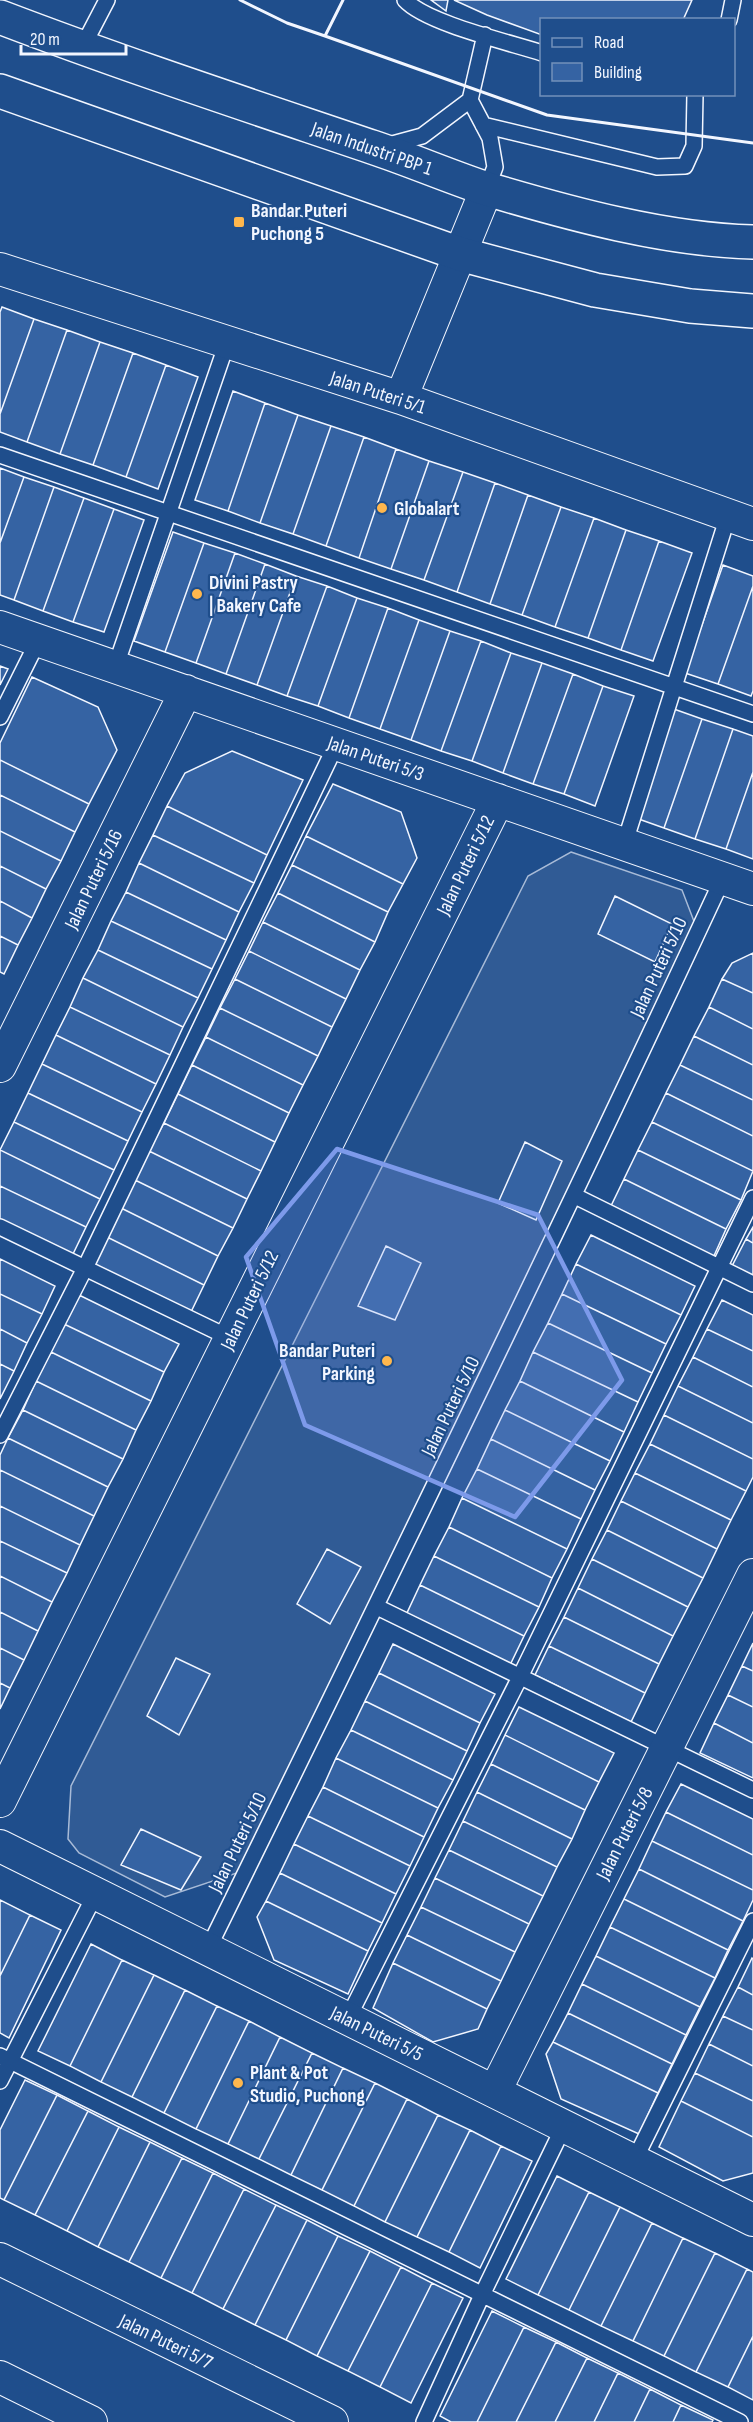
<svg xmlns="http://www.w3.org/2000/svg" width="753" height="2422" font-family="'Sofia Sans Condensed',sans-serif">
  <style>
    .parking { fill: #305b95; stroke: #a8bbd7; stroke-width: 1.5 }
    .building { fill: #3563a3; stroke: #f2f6ff; stroke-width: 1.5 }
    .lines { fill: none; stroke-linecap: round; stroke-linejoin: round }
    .lane-casing { stroke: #f2f6ff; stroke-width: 18 }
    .street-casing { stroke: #f2f6ff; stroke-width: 34 }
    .secondary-casing { stroke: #f2f6ff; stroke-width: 36 }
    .lane { stroke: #1f4e8c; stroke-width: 15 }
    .street { stroke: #1f4e8c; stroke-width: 32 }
    .secondary { stroke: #1f4e8c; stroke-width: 33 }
    .wall { stroke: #f2f6ff; stroke-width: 3 }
    .marked { fill: #7d9aea; fill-opacity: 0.2; stroke: #7d9aea; stroke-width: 4.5; stroke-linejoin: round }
    .poi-dot { fill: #ffb74d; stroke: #1f4e8c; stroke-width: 2 }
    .labels { text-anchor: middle; stroke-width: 4.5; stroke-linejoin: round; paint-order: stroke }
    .street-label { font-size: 20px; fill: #f2f6ff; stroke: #1f4e8c }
    .poi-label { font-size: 20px; font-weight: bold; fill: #f2f6ff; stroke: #1f4e8c; text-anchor: start }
  </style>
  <rect width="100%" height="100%" fill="#1f4e8c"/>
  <path class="parking" d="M571,852L682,890L700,937L237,1873L165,1897L79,1853L68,1839L71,1786L528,876Z"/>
  <path class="building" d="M431,0H448L446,11Z
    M454,0H692L683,20H542V35L487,15Z
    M2,307L34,319L0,414V312Z
    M34,319L67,330L27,442L0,432V414Z
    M67,330L100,342L60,454L27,442Z
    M100,342L133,353L93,465L60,454Z
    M133,353L166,365L126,477L93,465Z
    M166,365L198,377L158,489L126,477Z
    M233,391L265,403L228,511L195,500Z
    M265,403L298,415L260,523L228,511Z
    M298,415L331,426L293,534L260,523Z
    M331,426L364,437L326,546L293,534Z
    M364,437L396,449L359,558L326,546Z
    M396,449L429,461L391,569L359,558Z
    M429,461L463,472L424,580L391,569Z
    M0,468L24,477L0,543Z
    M463,472L495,483L457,592L424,580Z
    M24,477L54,487L14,600L0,595V543Z
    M495,483L528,495L490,604L457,592Z
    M54,487L84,498L43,611L14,600Z
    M528,495L561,507L522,615L490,604Z
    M84,498L114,509L73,622L43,611Z
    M561,507L594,518L555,627L522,615Z
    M114,509L144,520L104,632L73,622Z
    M594,518L626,530L588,638L555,627Z
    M626,530L659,541L621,650L588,638Z
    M173,532L204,543L165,652L134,641Z
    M659,541L692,553L653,661L621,650Z
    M204,543L235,553L196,663L165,652Z
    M235,553L265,564L226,674L196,663Z
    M265,564L296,576L257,685L226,674Z
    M723,565L753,576V586L718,684L685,673Z
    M296,576L327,586L287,696L257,685Z
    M327,586L357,598L318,706L287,696Z
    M753,586V691L751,696L718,684Z
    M357,598L388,608L349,718L318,706Z
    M388,608L419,620L380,729L349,718Z
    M419,620L450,631L411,740L380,729Z
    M450,631L481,641L441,751L411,740Z
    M481,641L511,653L472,761L441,751Z
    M511,653L542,663L503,773L472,761Z
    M542,663L573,674L533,784L503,773Z
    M0,666L8,669L0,685Z
    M573,674L603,686L564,794L533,784Z
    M32,677L98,707L117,750L89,804L0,760V743Z
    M603,686L634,696L595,806L564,794Z
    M671,708L702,719L664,828L633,817Z
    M702,719L733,729L695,839L664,828Z
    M733,729L753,736V772L726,849L695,839Z
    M232,751L303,780L267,855L167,806L185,773Z
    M0,760L89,804L75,832L0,795Z
    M753,772V859L726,849Z
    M333,784L401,812L417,858L403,884L306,836Z
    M0,795L75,832L61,861L0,831Z
    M167,806L267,855L254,883L153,835Z
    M0,831L61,861L46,889L0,866Z
    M153,835L254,883L239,912L139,863Z
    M306,836L403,884L388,912L292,865Z
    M139,863L239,912L226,940L126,892Z
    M292,865L388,912L375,942L278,893Z
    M0,866L46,889L32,918L0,901Z
    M126,892L226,940L212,969L111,921Z
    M278,893L375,942L360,970L263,922Z
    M615,896L672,924L655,962L598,934Z
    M0,901L32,918L18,945L0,936Z
    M111,921L212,969L198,998L98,950Z
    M263,922L360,970L346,999L249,951Z
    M0,936L18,945L4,974L0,972Z
    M98,950L198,998L183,1027L83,978Z
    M249,951L346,999L332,1027L235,979Z
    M753,953V993L722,979L732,963Z
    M83,978L183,1027L170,1055L70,1007Z
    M235,979L332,1027L318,1056L220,1008Z
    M722,979L753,993V1029L709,1007Z
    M70,1007L170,1055L156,1084L56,1035Z
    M709,1007L753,1029V1065L694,1036Z
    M220,1008L318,1056L303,1085L206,1037Z
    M56,1035L156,1084L142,1112L42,1064Z
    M694,1036L753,1065V1100L680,1065Z
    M206,1037L303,1085L289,1113L192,1065Z
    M42,1064L142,1112L128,1141L28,1093Z
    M192,1065L289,1113L275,1142L178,1094Z
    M680,1065L753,1100V1136L666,1093Z
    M28,1093L128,1141L114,1170L14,1122Z
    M666,1093L753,1136V1171L652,1122Z
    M178,1094L275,1142L261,1171L164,1123Z
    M14,1122L114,1170L100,1199L0,1150Z
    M652,1122L753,1171L741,1200L638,1150Z
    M164,1123L261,1171L247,1199L149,1151Z
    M525,1142L562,1161L536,1220L498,1203Z
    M0,1150L100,1199L86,1227L0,1186Z
    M638,1150L741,1200L726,1229L624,1179Z
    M149,1151L247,1199L233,1228L135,1180Z
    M624,1179L726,1229L713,1258L610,1208Z
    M135,1180L233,1228L218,1256L121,1208Z
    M0,1186L86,1227L72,1256L0,1221Z
    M121,1208L218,1256L204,1285L107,1237Z
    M753,1227V1243L746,1239Z
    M591,1235L695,1286L681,1315L576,1264Z
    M107,1237L204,1285L190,1314L93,1266Z
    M746,1239L753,1243V1279L731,1268Z
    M386,1246L421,1263L395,1320L358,1306Z
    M0,1259L55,1286L42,1314L0,1294Z
    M576,1264L681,1315L666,1344L562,1294Z
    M0,1294L42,1314L27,1343L0,1329Z
    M562,1294L666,1344L652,1373L548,1323Z
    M79,1295L179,1344L164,1372L64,1324Z
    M722,1300L753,1315V1351L707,1329Z
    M548,1323L652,1373L638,1402L533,1352Z
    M64,1324L164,1372L151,1401L51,1352Z
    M0,1329L27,1343L14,1371L0,1364Z
    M707,1329L753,1351V1387L693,1357Z
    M51,1352L151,1401L136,1430L36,1381Z
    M533,1352L638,1402L624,1432L520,1381Z
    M693,1357L753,1387V1423L678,1386Z
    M0,1364L14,1371L0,1399Z
    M36,1381L136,1430L123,1459L23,1410Z
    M520,1381L624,1432L610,1461L505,1410Z
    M678,1386L753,1423V1459L664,1415Z
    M23,1410L123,1459L108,1487L8,1438Z
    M505,1410L610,1461L595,1490L491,1439Z
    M664,1415L753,1459V1477L746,1491L650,1444Z
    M8,1438L108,1487L94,1516L0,1470V1455Z
    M491,1439L595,1490L581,1519L477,1469Z
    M650,1444L746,1491L731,1520L635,1473Z
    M477,1469L581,1519L567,1549L462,1498Z
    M0,1470L94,1516L80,1545L0,1506Z
    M635,1473L731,1520L717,1549L621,1501Z
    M462,1498L567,1549L552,1578L449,1527Z
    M621,1501L717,1549L703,1578L607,1530Z
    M0,1506L80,1545L67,1573L0,1541Z
    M449,1527L552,1578L539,1607L434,1556Z
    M607,1530L703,1578L688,1607L592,1559Z
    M0,1541L67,1573L52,1602L0,1576Z
    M327,1549L361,1567L330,1624L297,1604Z
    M434,1556L539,1607L524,1636L420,1585Z
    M592,1559L688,1607L673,1636L578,1588Z
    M0,1576L52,1602L38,1631L0,1612Z
    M420,1585L524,1636L510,1665L406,1615Z
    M578,1588L673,1636L659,1664L564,1617Z
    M0,1612L38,1631L24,1660L0,1648Z
    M564,1617L659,1664L645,1693L549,1646Z
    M753,1643V1671L742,1666Z
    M393,1644L495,1694L480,1723L379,1673Z
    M549,1646L645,1693L631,1722L535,1675Z
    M0,1648L24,1660L10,1688L0,1683Z
    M176,1658L210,1674L179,1735L147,1716Z
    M742,1666L753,1671V1707L728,1695Z
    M379,1673L480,1723L467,1751L365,1701Z
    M0,1683L10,1688L0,1709Z
    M728,1695L753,1707V1743L714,1723Z
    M365,1701L467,1751L453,1780L351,1730Z
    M519,1707L614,1753L599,1782L505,1735Z
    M714,1723L753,1743V1778L700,1753Z
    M351,1730L453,1780L438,1808L336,1758Z
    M505,1735L599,1782L585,1810L491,1764Z
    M336,1758L438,1808L424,1837L323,1787Z
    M491,1764L585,1810L572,1839L477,1792Z
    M681,1784L753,1819V1855L666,1812Z
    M323,1787L424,1837L410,1866L308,1816Z
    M477,1792L572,1839L557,1867L463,1821Z
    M666,1812L753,1855V1890L652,1841Z
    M308,1816L410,1866L396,1894L294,1844Z
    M463,1821L557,1867L543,1896L449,1850Z
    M141,1829L201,1857L181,1890L121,1865Z
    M652,1841L753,1890V1900L743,1921L639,1869Z
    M294,1844L396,1894L382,1923L280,1873Z
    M449,1850L543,1896L529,1924L435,1878Z
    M639,1869L743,1921L728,1950L624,1899Z
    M280,1873L382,1923L368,1951L266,1901Z
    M435,1878L529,1924L515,1952L421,1907Z
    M624,1899L728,1950L715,1978L610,1927Z
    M0,1900L30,1915L0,1976Z
    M266,1901L368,1951L348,1994L274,1960L257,1917Z
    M421,1907L515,1952L501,1981L407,1935Z
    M30,1915L61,1930L9,2038L0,2033V1976Z
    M610,1927L715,1978L700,2007L596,1956Z
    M407,1935L501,1981L487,2009L393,1963Z
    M91,1944L122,1960L70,2066L38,2051Z
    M596,1956L700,2007L686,2035L582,1984Z
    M752,1958L753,1959V1995L738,1987Z
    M122,1960L154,1975L101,2082L70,2066Z
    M393,1963L487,2009L478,2029L433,2042L373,2008Z
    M154,1975L185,1990L132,2097L101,2082Z
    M582,1984L686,2035L672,2064L568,2013Z
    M738,1987L753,1995V2030L723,2016Z
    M185,1990L217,2006L164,2113L132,2097Z
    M217,2006L249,2021L196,2129L164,2113Z
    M568,2013L672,2064L658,2093L553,2042Z
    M723,2016L753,2030V2066L709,2044Z
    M249,2021L280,2037L228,2144L196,2129Z
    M280,2037L312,2053L259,2159L228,2144Z
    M553,2042L658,2093L639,2134L561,2099L546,2054Z
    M709,2044L753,2066V2101L695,2073Z
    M312,2053L343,2068L291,2175L259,2159Z
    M343,2068L375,2083L322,2190L291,2175Z
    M695,2073L753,2101V2137L681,2101Z
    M25,2080L57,2095L4,2200L0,2198V2130Z
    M375,2083L407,2099L354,2206L322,2190Z
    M57,2095L88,2111L35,2215L4,2200Z
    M407,2099L438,2115L385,2222L354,2206Z
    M681,2101L753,2137V2173L723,2181L659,2147Z
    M88,2111L119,2127L67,2231L35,2215Z
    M438,2115L470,2130L417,2237L385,2222Z
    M119,2127L150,2142L98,2247L67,2231Z
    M470,2130L501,2146L449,2252L417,2237Z
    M150,2142L182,2158L129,2262L98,2247Z
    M501,2146L532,2161L480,2268L449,2252Z
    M182,2158L213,2173L161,2278L129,2262Z
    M213,2173L244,2189L192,2293L161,2278Z
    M557,2176L589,2192L538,2295L506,2279Z
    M244,2189L276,2205L223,2309L192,2293Z
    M589,2192L620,2207L569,2310L538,2295Z
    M276,2205L307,2220L255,2325L223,2309Z
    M620,2207L652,2223L601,2326L569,2310Z
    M307,2220L338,2236L286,2340L255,2325Z
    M652,2223L683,2238L633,2341L601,2326Z
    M338,2236L370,2251L317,2356L286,2340Z
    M683,2238L715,2253L664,2356L633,2341Z
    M370,2251L401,2267L348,2371L317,2356Z
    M715,2253L747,2269L696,2372L664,2356Z
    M401,2267L432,2283L380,2387L348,2371Z
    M747,2269L753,2272V2336L728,2387L696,2372Z
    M432,2283L463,2298L411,2403L380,2387Z
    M492,2311L524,2327L477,2422H451L440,2416Z
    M524,2327L556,2342L516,2422H477Z
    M753,2336V2400L728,2387Z
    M556,2342L587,2358L555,2422H516Z
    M587,2358L618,2373L594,2422H555Z
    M618,2373L650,2389L634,2422H594Z
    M650,2389L681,2405L673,2422H634Z
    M681,2405L713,2420L712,2422H673Z"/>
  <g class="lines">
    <defs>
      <path id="lane" d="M405,0C426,23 508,42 542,53
        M729,20L733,0
        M485,35L470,100L490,138L495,167L487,188
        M82,48L107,0
        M483,125L657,167L685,166L694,146L695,94
        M385,146L422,136L470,100
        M0,455L753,714
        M115,668L227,343
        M0,717L38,641
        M624,845L728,516
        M575,1196L753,1284
        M0,1227L230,1338
        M0,1435L85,1268L336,745
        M377,1607L753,1790
        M208,1949C383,1593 556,1237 723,878
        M348,2018L520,1677L753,1198
        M0,2056L740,2422
        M0,2081L96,1893
        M634,2161L753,1921
        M424,2422L482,2295L564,2126"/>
      <path id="street" d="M0,269L401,398L753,524
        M401,398L487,188
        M0,627L753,889
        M0,1066L186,691
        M0,1801L498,800
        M0,1846L753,2220
        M495,2091L753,1575
        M0,2259L332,2422
        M0,2377L91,2422"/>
      <path id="secondary" d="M0,17C123,64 248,105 372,147C411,160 448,176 487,189C571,214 666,240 753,242
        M0,91L460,254L595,290L690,306L753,311"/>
    </defs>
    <use href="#lane" class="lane-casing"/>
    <use href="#street" class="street-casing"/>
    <use href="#secondary" class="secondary-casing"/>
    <use href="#lane" class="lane"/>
    <use href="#street" class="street"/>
    <use href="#secondary" class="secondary"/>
    <path class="wall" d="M240,0L287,23L325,36
      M343,0L325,36L547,115L753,143"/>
  </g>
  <path class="marked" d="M337,1149L538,1215L622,1380L515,1517L305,1425L246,1257Z"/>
  <g class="poi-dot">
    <rect x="233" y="216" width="12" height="12" rx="3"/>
    <circle cx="382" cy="508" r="6"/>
    <circle cx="197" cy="594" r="6"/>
    <circle cx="387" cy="1361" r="6"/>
    <circle cx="238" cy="2083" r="6"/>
  </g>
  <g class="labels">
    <g class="street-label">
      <text transform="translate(372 148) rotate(19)" y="7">Jalan Industri PBP 1</text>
      <text transform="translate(378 392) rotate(18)" y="7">Jalan Puteri 5/1</text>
      <text transform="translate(376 758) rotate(19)" y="7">Jalan Puteri 5/3</text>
      <text transform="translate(465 865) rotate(-64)" y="7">Jalan Puteri 5/12</text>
      <text transform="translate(93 879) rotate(-64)" y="7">Jalan Puteri 5/16</text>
      <text transform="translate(658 967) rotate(-65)" y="7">Jalan Puteri 5/10</text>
      <text transform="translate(249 1300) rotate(-64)" y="7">Jalan Puteri 5/12</text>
      <text transform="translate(450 1406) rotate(-64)" y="7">Jalan Puteri 5/10</text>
      <text transform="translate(624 1833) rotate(-63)" y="7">Jalan Puteri 5/8</text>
      <text transform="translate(237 1842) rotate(-64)" y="7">Jalan Puteri 5/10</text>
      <text transform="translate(377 2033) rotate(26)" y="7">Jalan Puteri 5/5</text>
      <text transform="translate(166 2341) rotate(26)" y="7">Jalan Puteri 5/7</text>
    </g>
    <g class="poi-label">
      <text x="251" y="217">Bandar Puteri<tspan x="251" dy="23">Puchong 5</tspan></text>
      <text x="394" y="515">Globalart</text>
      <text x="209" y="589">Divini Pastry<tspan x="209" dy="23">| Bakery Cafe</tspan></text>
      <text x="375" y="1357" text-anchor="end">Bandar Puteri<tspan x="375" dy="23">Parking</tspan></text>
      <text x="250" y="2079">Plant &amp; Pot<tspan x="250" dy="23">Studio, Puchong</tspan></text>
    </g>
  </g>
  <rect x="540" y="18" width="195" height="78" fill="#1f4e8c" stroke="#7391ba" stroke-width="1.5"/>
  <rect x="552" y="38" width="30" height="9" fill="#1f4e8c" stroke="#7391ba" stroke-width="1.5"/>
  <text x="594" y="48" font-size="18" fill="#f2f6ff">Road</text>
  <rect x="552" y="63" width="30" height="18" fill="#3563a3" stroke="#7391ba" stroke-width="1.5"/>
  <text x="594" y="78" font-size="18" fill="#f2f6ff">Building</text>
  <path d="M21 45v9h105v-9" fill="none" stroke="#f2f6ff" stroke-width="3"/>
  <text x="30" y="45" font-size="18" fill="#f2f6ff" stroke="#1f4e8c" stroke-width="4.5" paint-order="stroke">20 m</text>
</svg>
